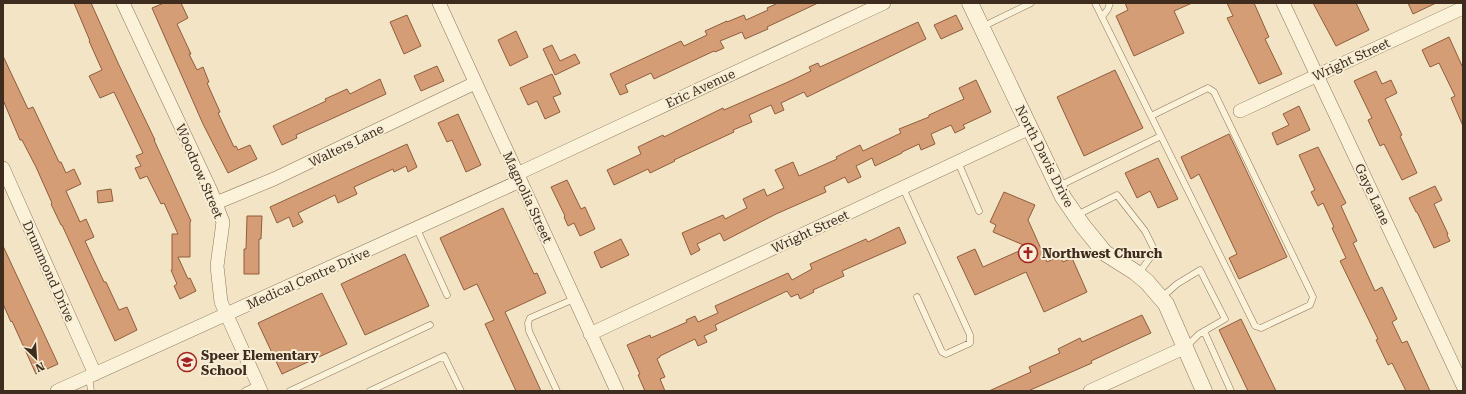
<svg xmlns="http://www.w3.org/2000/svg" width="1466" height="394" font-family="'Roboto Serif',serif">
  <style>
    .building { fill: #d49d76; stroke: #915d3c }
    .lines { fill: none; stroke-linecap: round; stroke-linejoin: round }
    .service-casing { stroke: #8f7558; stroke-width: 7 }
    .minor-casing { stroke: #8f7558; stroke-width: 14 }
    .tertiary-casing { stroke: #8f7558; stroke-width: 17 }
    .service { stroke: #fcf1d9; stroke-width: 6 }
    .minor { stroke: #fcf1d9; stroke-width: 13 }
    .tertiary { stroke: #fcf1d9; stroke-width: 16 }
    .labels { text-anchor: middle; stroke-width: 4; stroke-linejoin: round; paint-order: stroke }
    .street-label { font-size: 13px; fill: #3e2d1e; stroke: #f9eed5 }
    .poi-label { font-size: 13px; font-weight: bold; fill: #3e2d1e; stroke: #f9eed5; text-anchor: start }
  </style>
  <rect width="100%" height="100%" fill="#f2e4c4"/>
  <path class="building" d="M74,3H91L118,63L155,140H154L191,221L190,222V257H178L188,279L190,278L196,291L180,299L174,286L177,284L171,270H172V234H178L164,203L161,204L147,176L140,179L135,168L141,166L136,156L143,153L114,92L100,98L89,76L102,70L89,41H90Z
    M164,3H181L188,18L177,24L191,54H189L197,70L203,67L209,82L207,83L220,112L218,113L234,147L236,146L238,150L250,145L257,159L228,173L203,124L152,8Z
    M778,3H818L767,27L768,29L745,39L742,32L720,41L724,48L715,52L714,51L654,79L651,73L625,85L628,92L620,95L610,74L681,41L684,46L707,35L705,31L727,21V22L744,15L746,20L768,10L767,8Z
    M1125,3H1192L1174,11L1184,33L1134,56L1116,16L1128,10Z
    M1227,3H1254L1269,37L1265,39L1282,74L1259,84L1227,18L1233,16Z
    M1313,3H1356L1369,30L1336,46Z
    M1408,3H1436L1413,14Z
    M407,15L421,46L404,54L390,22Z
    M956,15L963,29L941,39L934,25Z
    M918,22L926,39L807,97L804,92L781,103L784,110L775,114L771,105L749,115L752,122L733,130L734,132L674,160L675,161L650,173L648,169L614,185L607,170L641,154L638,147L663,135L664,137L723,108L724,110L788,82L811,71L809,67L818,63L820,67Z
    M516,31L528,57L510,66L498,40Z
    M1449,37L1463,68V126L1451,98L1455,96L1439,63L1430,67L1422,50Z
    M552,45L560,61L575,54L580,63L555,75L543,49Z
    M3,56L28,109L33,107L59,162H61L66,173L74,169L81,184L66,191L80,222L86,219L94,237L85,241L104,282H106L119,310L127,307L137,330L115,341L62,225H61L51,204L52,203L36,167L22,140H20L3,100Z
    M437,66L444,81L421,91L414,76Z
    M1115,70L1143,128L1084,156L1057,97Z
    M1376,71L1382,84L1391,80L1397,93L1385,99L1402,135L1400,136L1417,173L1402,180L1384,144L1380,146L1368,120L1372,118L1354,81Z
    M552,74L561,94L553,97L560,112L545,119L537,101L528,105L520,88Z
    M380,79L386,94L296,135L297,138L282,145L273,126L326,101L325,99L347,89L350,94Z
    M976,80L991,112L963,125L965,128L955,133L951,125L931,134L935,144L921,150L919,144L902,152V153L875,166L872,158L856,166L861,177L848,183L845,177L824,187L826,192L776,214L724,241L720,233L697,244L700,250L691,255L682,233L723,215L725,219L747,208L743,199L764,189L767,196L784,188L775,170L793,162L799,176L837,159L836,157L860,145L863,151L901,133L899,129L929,117V115L964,99L959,88Z
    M1299,106L1310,130L1277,145L1272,133L1289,125L1283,114Z
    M458,114L481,165L466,172L452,140L447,142L438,123Z
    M1229,134L1287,257L1239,279L1229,258L1237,254L1199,174L1191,179L1181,157Z
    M407,144L417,167L408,172L406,166L394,172L393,169L354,187L357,194L338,203L335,195L298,213L303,222L293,227L289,217L277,223L270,207Z
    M1318,147L1346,203L1341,206L1357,241L1353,243L1375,291L1382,287L1397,319L1392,322L1402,343L1407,341L1430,391H1406L1392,363L1388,365L1376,340L1378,339L1340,261L1346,258L1332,228L1334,227L1323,203L1318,206L1311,192L1315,190L1299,155Z
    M1158,158L1178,199L1158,208L1150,191L1137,198L1125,173Z
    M567,180L581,209L585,207L595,229L580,236L574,223L568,226L564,217L565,216L551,187Z
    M1435,186L1442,200L1434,204L1448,234L1447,235L1450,241L1434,248L1417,212H1416L1409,198Z
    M111,189L113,201L98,203L97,191Z
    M1004,192L1035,205L1028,220L1047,262L1060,256L1063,262L1072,258L1087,292L1044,312L1026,272L975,295L957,257L975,249L983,267L1028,247L993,232L996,225L990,222Z
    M503,208L534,274L537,273L546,293L505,312L541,391H516L485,324L494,320L477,284L464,290L440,238Z
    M247,216H262L261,239H259V274H244V249H246Z
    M899,227L906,243L842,271L844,276L813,290L814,292L800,299L798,294L791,297L787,291L715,325L717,330L704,336L707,342L698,346L695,339L660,356V357L657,359L665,377L660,379L665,391H645L638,375L640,374L627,345L650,335L651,338L687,322L686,320L695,316L698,322L718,313L715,306L788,273L792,280L812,269L810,264L866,239L868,242Z
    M621,239L629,255L601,268L594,252Z
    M3,246L58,364L36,374L12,321L11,322L3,304Z
    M405,254L429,306L365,335L341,284Z
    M322,293L347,344L282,374L258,323Z
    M1142,315L1151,333L1091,361L1092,363L1028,391H989L1031,372L1029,367L1060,353L1058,349L1080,338L1082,342Z
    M1241,319L1276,391H1248L1219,330Z"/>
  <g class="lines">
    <defs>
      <path id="service" d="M1095,3L1255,326L1261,328L1310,305L1313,297L1214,92L1208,88L1151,116
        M1102,17L1108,9L1110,3
        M982,27L1031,3
        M958,162L979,211
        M1059,186L1161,136
        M903,188L970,335V343L946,354L942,352L917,297
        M1077,215L1117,195L1145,231L1155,251L1139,273
        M417,229L447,295
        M1161,298L1177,284L1200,270L1225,319L1199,334L1186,347
        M1204,331L1231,391
        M89,377L91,391
        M245,391L258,385
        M290,391L430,325
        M370,391L444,356L461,391
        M557,391L529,331L528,323L530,318L574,299"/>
      <path id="minor" d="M123,3L211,191L223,222L217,266L221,302L261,391
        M439,3L617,391
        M1283,3L1463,386
        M1240,111L1463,8
        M3,168L95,374
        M517,174L884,3
        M216,203L274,179L475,83
        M590,334L1030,128
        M57,391L520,181
        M1090,391L1186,347"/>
      <path id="tertiary" d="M970,3L1063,197L1083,226L1105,253L1135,272L1147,282L1166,304L1204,391"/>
    </defs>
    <use href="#service" class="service-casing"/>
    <use href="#minor" class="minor-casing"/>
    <use href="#tertiary" class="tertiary-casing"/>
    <use href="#service" class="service"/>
    <use href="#minor" class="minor"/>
    <use href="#tertiary" class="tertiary"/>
  </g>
  <defs>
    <symbol id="church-ring" viewBox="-11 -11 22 22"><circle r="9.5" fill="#f9eed5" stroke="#a42224" stroke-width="1.5"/><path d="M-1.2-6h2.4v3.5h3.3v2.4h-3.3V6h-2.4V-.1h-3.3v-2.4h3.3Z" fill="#a42224"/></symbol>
    <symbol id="school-ring" viewBox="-11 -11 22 22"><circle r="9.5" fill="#f9eed5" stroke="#a42224" stroke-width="1.5"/><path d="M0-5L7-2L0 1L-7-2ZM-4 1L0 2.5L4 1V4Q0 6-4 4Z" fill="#a42224"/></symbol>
  </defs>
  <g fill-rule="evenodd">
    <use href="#church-ring" x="1017" y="242" width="22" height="22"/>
    <use href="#school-ring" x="176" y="351" width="22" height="22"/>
  </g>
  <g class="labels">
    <g class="street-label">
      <text transform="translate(1351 59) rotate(-25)" y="5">Wright Street</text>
      <text transform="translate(700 88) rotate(-25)" y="5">Eric Avenue</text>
      <text transform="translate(346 145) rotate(-26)" y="5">Walters Lane</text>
      <text transform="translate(1045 156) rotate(63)" y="5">North Davis Drive</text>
      <text transform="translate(200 171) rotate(67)" y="5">Woodrow Street</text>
      <text transform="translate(1373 194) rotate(65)" y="5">Gaye Lane</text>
      <text transform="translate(528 197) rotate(65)" y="5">Magnolia Street</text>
      <text transform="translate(810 231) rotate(-25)" y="5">Wright Street</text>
      <text transform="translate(49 271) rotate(66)" y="5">Drummond Drive</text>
      <text transform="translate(308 278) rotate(-24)" y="5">Medical Centre Drive</text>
    </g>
    <g class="poi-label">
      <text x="1042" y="258">Northwest Church</text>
      <text x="201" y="360">Speer Elementary<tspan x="201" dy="15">School</tspan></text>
    </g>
  </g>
  <rect width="1466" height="394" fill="none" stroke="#3e2d1e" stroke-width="8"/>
  <g transform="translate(36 358) rotate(155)" stroke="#f9eed5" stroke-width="3" paint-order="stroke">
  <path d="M0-3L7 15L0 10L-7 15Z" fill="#3e2d1e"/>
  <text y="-6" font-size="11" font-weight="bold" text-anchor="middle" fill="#3e2d1e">N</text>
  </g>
</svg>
